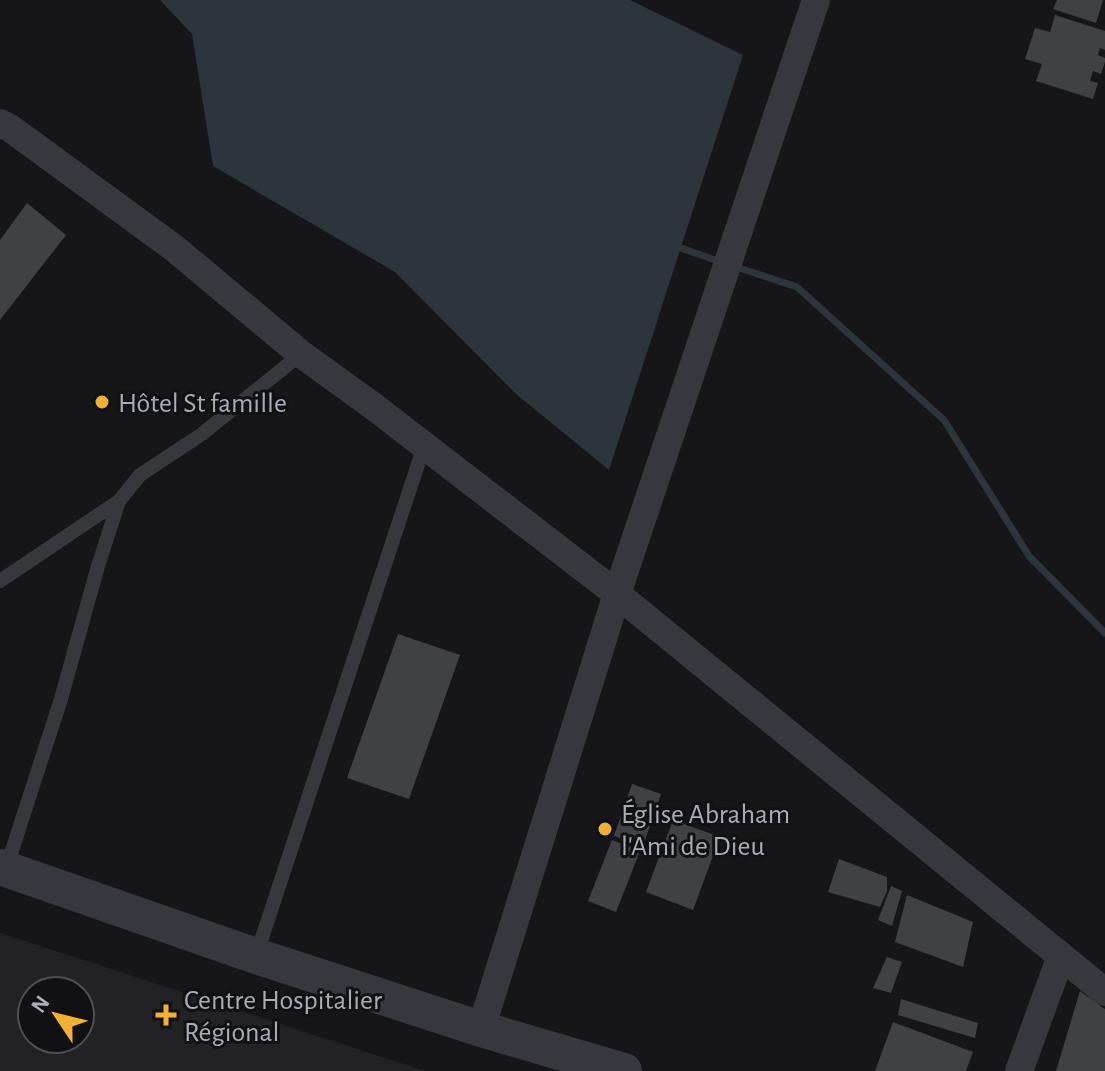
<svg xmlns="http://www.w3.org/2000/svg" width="1105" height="1071" font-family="'Alegreya Sans',sans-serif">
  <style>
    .built { fill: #222225; fill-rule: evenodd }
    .water { fill: #2c353c }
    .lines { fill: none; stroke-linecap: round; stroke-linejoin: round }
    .stream { stroke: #2c353c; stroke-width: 7 }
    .building { fill: #404145 }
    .service { stroke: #37383d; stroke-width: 14 }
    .minor { stroke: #37383d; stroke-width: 28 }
    .tertiary { stroke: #37383d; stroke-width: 36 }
    .poi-dot { fill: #f2b134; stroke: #111113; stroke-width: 3 }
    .labels { text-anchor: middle; stroke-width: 6; stroke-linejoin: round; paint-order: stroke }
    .poi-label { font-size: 28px; fill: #a8adb8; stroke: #111113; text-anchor: start }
  </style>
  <rect width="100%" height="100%" fill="#161618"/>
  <path class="built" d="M0,933L425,1071H0ZM32,991H80V1039H32Z"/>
  <path class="water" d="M160,0H630L743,55L609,470L516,394L395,272L213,166L192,34Z"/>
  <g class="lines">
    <path class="stream" d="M672,245L721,262
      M733,266L797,287L944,420L1029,556L1105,633"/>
  </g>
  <path class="building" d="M1057,0H1103L1096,23L1053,9Z
    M1055,15L1105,31V50L1100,48L1098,55L1105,58V62L1101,74L1093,71L1090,81L1098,83L1093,99L1036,81L1042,64L1025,59L1035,28L1050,32Z
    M27,203L66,235L0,320V240Z
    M398,634L460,655L409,799L347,778Z
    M632,784L661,794L643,846L614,836Z
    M673,820L720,837L693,910L646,892Z
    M612,840L640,851L616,912L588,901Z
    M839,859L887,877V891L880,907L828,892Z
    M891,886L902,891L892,926L878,920Z
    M907,895L973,922L963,967L895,942Z
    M887,957L902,962L891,993L873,988Z
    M1080,991L1105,1009V1071H1056Z
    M901,999L978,1023L975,1038L898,1015Z
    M893,1022L973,1052L966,1071H875Z"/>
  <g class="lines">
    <path class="service" d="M0,581L119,501L140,475L202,434L301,354
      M6,869L61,699L98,566L119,501
      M256,956L424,446"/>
    <path class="minor" d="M0,123L10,128L174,248L301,354L373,406L617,594L1105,992
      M481,1029L617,594L816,0
      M1019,1071L1061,956"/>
    <path class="tertiary" d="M0,867L256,956L481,1029L624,1071"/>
  </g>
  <g class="poi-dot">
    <circle cx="102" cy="402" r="8"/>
    <circle cx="605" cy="829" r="8"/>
    <path d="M162 1003h8v8h8v8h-8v8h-8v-8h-8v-8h8z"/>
  </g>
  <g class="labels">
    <g class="poi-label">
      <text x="118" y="412">Hôtel St famille</text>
      <text x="621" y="823">Église Abraham<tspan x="621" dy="32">l'Ami de Dieu</tspan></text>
      <text x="184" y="1009">Centre Hospitalier<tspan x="184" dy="32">Régional</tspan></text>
    </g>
  </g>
  <g transform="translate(56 1015) rotate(305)"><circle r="38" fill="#111113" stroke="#4d4f55" stroke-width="2"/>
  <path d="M0-6L14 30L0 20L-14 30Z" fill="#f2b134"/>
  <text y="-12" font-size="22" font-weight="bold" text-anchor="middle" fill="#a8adb8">N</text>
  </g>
</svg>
